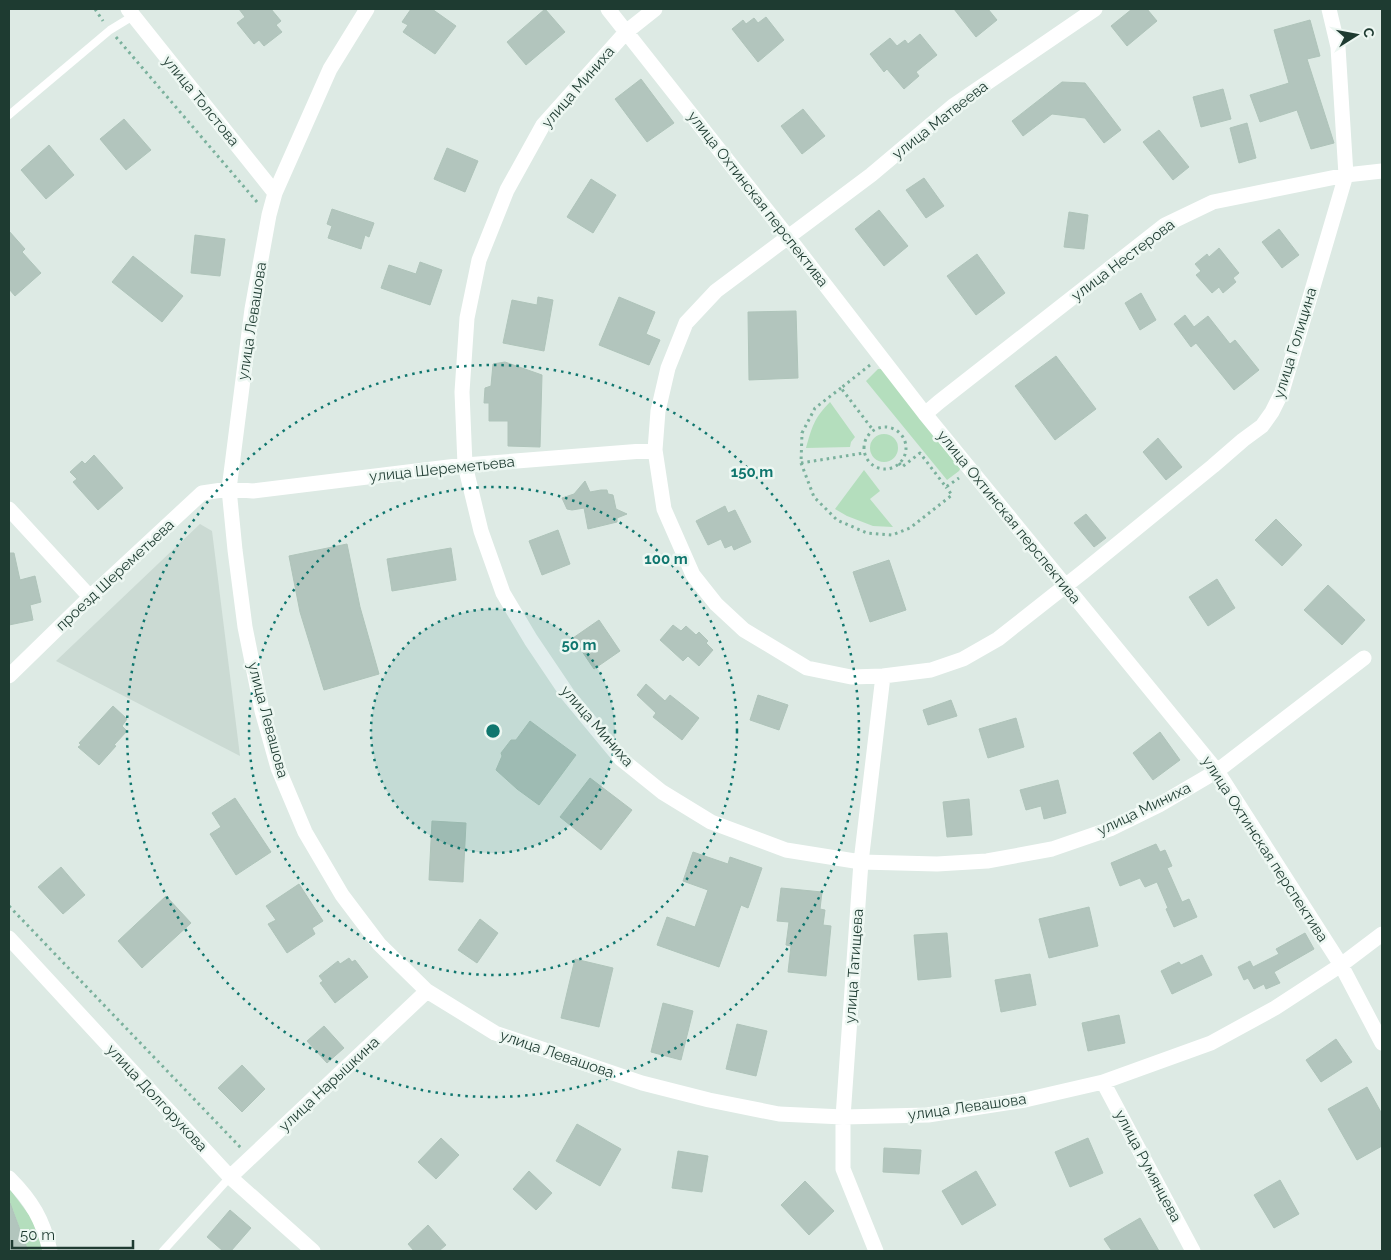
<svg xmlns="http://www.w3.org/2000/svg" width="1391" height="1260" font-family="Raleway,sans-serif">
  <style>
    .built { fill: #cbdad3 }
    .green { fill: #b4debd }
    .building { fill: #b2c5bd; stroke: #afc4ba }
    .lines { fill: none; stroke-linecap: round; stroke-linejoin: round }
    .path { stroke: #7bb19d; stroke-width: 3; stroke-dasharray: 2.5 4; stroke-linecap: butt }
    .lane { stroke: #fff; stroke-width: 8 }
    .street { stroke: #fff; stroke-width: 15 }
    .ring { fill: none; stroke: #0f766e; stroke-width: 2.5; stroke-dasharray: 2.5 5 }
    .labels { text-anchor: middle; stroke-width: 5; stroke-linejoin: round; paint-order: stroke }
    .street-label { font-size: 15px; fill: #1e3b31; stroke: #edf7f2 }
    .centre { fill: #0f766e; stroke: #edf7f2; stroke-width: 2.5 }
    .ring-label { font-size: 15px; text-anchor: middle; font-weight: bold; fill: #0f766e; stroke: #edf7f2; stroke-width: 5; stroke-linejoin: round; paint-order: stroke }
  </style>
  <rect width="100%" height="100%" fill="#ddeae4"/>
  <path class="built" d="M200,524L212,531L240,756L56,661Z"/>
  <path class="green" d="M878,369H886L962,465L959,471L947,480L866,381Z
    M830,402L855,437L851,442L850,447L806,448C812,427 814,418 830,402Z
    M870 448a14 14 0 1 1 28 0a14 14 0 1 1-28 0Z
    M864,470L880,491L870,499L893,527L873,526L847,516L835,509Z
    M9,1188L32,1219L44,1251H28L13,1210L9,1211Z"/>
  <path class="building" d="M239,9H271L281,21L276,25L282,32L264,46L259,40L254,44L237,23L245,17Z
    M411,9H432L456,26L435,54L403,32L408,25L402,22Z
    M545,9L565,32L526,65L507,42Z
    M954,9H988L997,20L976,37Z
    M1132,9H1147L1157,21L1127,46L1111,26Z
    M766,17L784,40L758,62L732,29L743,20L746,24L754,18L758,23Z
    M1310,20L1320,56L1307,59L1334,143L1311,149L1297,110L1260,122L1250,95L1289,83L1274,30Z
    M920,34L937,55L916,72L919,76L904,89L887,69L884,72L870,54L890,38L897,46L905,40L908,44Z
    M641,79L674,123L647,142L615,99Z
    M1062,82L1085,83L1121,130L1104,143L1085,118L1052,114L1023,136L1012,121Z
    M1223,89L1231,119L1201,127L1193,97Z
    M803,109L825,136L802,154L781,126Z
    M124,119L151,150L126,170L100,139Z
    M1247,123L1256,158L1239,163L1230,128Z
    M1159,130L1189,167L1173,180L1143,142Z
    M49,145L74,175L46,199L21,170Z
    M447,148L478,161L465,192L434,179Z
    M924,178L944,206L926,218L906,190Z
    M591,179L616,195L593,233L567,217Z
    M332,209L374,223L369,237L365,235L361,249L328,238L332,226L327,224Z
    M879,210L908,246L884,266L855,229Z
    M1069,212L1088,215L1084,249L1064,247Z
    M1279,229L1299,255L1282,268L1262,242Z
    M9,231L25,249L22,252L41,273L15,296L9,289Z
    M195,235L225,239L220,276L191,273Z
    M1219,248L1239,273L1233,278L1236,282L1223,293L1219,287L1212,293L1196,275L1201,271L1195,264L1207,254L1209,257Z
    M977,254L1005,293L976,315L947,276Z
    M133,256L183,296L162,322L112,282Z
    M420,262L442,270L430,305L381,288L389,265L416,274Z
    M1141,293L1156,320L1140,330L1125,303Z
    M538,297L553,300L544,351L503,343L512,300L537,305Z
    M619,297L655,312L646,334L660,340L649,365L599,345Z
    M796,311L798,378L749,380L748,312Z
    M1185,315L1194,327L1208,316L1230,344L1235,340L1259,370L1234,390L1196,343L1191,347L1174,324Z
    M1056,356L1096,409L1055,440L1015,386Z
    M505,362L542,375L540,447L508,446V421H489V403H484L485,388L491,386L493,364Z
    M1158,438L1182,467L1166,480L1143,452Z
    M94,455L123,488L98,510L73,482L77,479L70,472L82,461L85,464Z
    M585,481L590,492L601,490H607L608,494L613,495L616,509L627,514L617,518V522L588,529L584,508L572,510L567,509L562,498L574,494Z
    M725,506L728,513L735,510L751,542L734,550L732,545L725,548L721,539L708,545L696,521Z
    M1086,514L1106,538L1094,547L1074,523Z
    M1276,519L1302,545L1282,566L1255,540Z
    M558,530L570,564L542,575L529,541Z
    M347,544L360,607L379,674L324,690L300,612L289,556Z
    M451,548L456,580L392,591L387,559Z
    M9,553H14L20,580L35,576L41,602L30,605L33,620L9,625Z
    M889,560L906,610L870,622L853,572Z
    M1217,579L1235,608L1208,626L1189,597Z
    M1328,585L1365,620L1342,645L1304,610Z
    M599,620L620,651L594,669L573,638Z
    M673,625L681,631L686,626L696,635L699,632L708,641L706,643L713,650L699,666L688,656L683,661L660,640Z
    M646,684L665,701L670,695L699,718L682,740L653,717L656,713L637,695Z
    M758,695L788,705L779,730L750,720Z
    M951,700L957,716L928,725L923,710Z
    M113,706L127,719L122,726L127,731L114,745L116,746L99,765L78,747L81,745L79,743Z
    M1016,718L1024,747L988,758L979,729Z
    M530,721L576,755L539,805L517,789L496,770L502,756L501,753L511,740H516Z
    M1160,732L1180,760L1153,780L1133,753Z
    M590,778L632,810L601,850L560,817Z
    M1058,780L1066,813L1044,819L1041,806L1026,810L1020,790Z
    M235,798L271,852L236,875L210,834L221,827L212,813Z
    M969,799L972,835L947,837L943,802Z
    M432,821L466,823L463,882L429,880Z
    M1156,844L1160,852L1165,850L1172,866L1167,868L1182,902L1189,899L1197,917L1174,927L1166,909L1168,908L1157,882L1145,887L1140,878L1120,886L1111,863Z
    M693,852L728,864L730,857L762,868L748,908L741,905L719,967L657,945L667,917L695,927L708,890L683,881Z
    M61,867L85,895L63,914L38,887Z
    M299,884L323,921L312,928L315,934L287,953L268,924L276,920L266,906Z
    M781,888L822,892L820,909L825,910L823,925L831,926L826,976L788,972L791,946L786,945L789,922L777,921Z
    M166,896L191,923L142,968L118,941Z
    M1089,907L1098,946L1049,958L1039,919Z
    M480,919L498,933L477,963L458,950Z
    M947,933L951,977L918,980L914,935Z
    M1305,933L1314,949L1274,972L1280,983L1266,989L1264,984L1254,989L1248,978L1244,980L1238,967L1250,961L1253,967L1279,954L1276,949Z
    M1202,955L1212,975L1172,994L1161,971L1179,962L1181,965Z
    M349,958L352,962L355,960L368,977L335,1003L320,983L323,981L319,976L338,961L340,964Z
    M575,959L613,968L599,1027L561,1018Z
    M1030,974L1036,1005L1001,1012L995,980Z
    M663,1003L693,1011L681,1060L651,1052Z
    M1119,1015L1125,1043L1088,1051L1082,1023Z
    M737,1024L767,1031L756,1076L726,1069Z
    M324,1026L344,1048L327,1063L307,1041Z
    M1336,1039L1352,1062L1321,1082L1306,1060Z
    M242,1065L265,1089L242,1112L218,1088Z
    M1367,1087L1382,1114V1146L1357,1160L1328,1109Z
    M577,1124L621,1149L600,1186L556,1161Z
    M441,1138L459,1155L436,1179L418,1162Z
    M1088,1138L1103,1173L1070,1187L1055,1152Z
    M884,1148L921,1150L919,1174L883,1172Z
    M678,1151L708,1156L702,1192L672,1188Z
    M529,1171L552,1193L536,1210L513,1189Z
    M976,1171L996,1205L962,1225L942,1191Z
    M1280,1180L1299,1214L1274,1228L1254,1195Z
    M805,1181L834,1211L809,1235L781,1205Z
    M9,1203H10L28,1251H9Z
    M230,1210L251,1228L231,1251H223L207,1237Z
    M1140,1218L1159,1251H1112L1104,1239Z
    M428,1225L446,1245L439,1251H414L408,1244Z"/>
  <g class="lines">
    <path class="path" d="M95,9L103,21
      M116,37L257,202
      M870,365L841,388L873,430
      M841,388L815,408L802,433L801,463L814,497L837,520L867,533L892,535L910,528L952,495L946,487
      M864 448a21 21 0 1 1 42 0a21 21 0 1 1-42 0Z
      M801,463L864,453
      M899,463L902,467L920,453L946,487L959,478
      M9,906L241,1148"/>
    <path class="lane" d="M9,115L110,30L133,16
      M163,1251L230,1177"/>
    <path class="street" d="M128,9L275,193
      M367,9L330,69L275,193L269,215L252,309L229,489L235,550L245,627L262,711L278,768L305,832L342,895L379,944L427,991L495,1033L642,1083L709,1100L779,1114L843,1117L928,1115L1025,1100L1103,1082L1211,1043L1275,1008L1341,965L1382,934
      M608,9L788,237L925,414L1217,771L1341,965L1382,1043
      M655,9L626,32L543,125L507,190L479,260L467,318L462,392L465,465L481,531L503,593L531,640L568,695L621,759L662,792L711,822L786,850L861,862L937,864L987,861L1052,849L1110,829L1159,805L1217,771L1364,658
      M1095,9L953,106L871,175L716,291L686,323L668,368L658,411L655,450L664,509L693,575L716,604L744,630L807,668L851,677L883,676L931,670L963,659L998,639L1083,572L1213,466L1243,440L1262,426L1272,412L1282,392L1346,175L1338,47L1329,9
      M925,414L939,402L1165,225L1213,202L1346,175L1382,171
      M9,509L90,597
      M9,676L90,597L202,493L229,489L253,491L465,465L655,450
      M9,938L230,1177L313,1251
      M1103,1082L1193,1251
      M230,1177L427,991
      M9,1178C32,1201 43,1220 50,1251
      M876,1251L843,1169V1117L861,862L883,676"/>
  </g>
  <circle cx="493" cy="731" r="122" fill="#0f766e" fill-opacity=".12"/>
  <g class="ring">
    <circle cx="493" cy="731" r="122"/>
    <circle cx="493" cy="731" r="244"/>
    <circle cx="493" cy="731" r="366"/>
  </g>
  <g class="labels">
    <g class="street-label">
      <text transform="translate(578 87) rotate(-49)" y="5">улица Миниха</text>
      <text transform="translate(201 101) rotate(51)" y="5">улица Толстова</text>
      <text transform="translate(940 120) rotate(-38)" y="5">улица Матвеева</text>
      <text transform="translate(758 199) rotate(52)" y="5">улица Охтинская перспектива</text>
      <text transform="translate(1123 260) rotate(-37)" y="5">улица Нестерова</text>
      <text transform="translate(252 321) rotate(-81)" y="5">улица Левашова</text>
      <text transform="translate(1295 343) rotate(-73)" y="5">улица Голицина</text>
      <text transform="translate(442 469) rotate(-6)" y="5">улица Шереметьева</text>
      <text transform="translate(1009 517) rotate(51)" y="5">улица Охтинская перспектива</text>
      <text transform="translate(115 575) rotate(-43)" y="5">проезд Шереметьева</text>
      <text transform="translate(268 720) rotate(75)" y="5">улица Левашова</text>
      <text transform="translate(597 726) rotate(49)" y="5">улица Миниха</text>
      <text transform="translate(1144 809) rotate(-26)" y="5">улица Миниха</text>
      <text transform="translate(1265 849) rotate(57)" y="5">улица Охтинская перспектива</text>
      <text transform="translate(854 966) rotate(-86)" y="5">улица Татищева</text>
      <text transform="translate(557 1054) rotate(19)" y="5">улица Левашова</text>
      <text transform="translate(329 1084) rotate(-43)" y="5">улица Нарышкина</text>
      <text transform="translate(157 1098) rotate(47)" y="5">улица Долгорукова</text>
      <text transform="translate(967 1107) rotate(-8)" y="5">улица Левашова</text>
      <text transform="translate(1148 1166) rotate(62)" y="5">улица Румянцева</text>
    </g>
  </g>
  <circle cx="493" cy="731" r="8" class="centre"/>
  <g class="ring-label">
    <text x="752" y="477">150 m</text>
    <text x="666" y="564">100 m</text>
    <text x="579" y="650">50 m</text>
  </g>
  <rect width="1391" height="1260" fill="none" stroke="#1e3b31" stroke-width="20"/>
  <g transform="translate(1356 35) rotate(79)" stroke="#edf7f2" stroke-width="4" paint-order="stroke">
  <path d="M0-4L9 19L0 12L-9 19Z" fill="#1e3b31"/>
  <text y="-8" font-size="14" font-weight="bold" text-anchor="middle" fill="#1e3b31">С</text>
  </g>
  <path d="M12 1240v8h121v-8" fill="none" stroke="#1e3b31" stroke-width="2.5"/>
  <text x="20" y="1240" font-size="15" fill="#1e3b31" stroke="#edf7f2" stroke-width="4" paint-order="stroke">50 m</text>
</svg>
